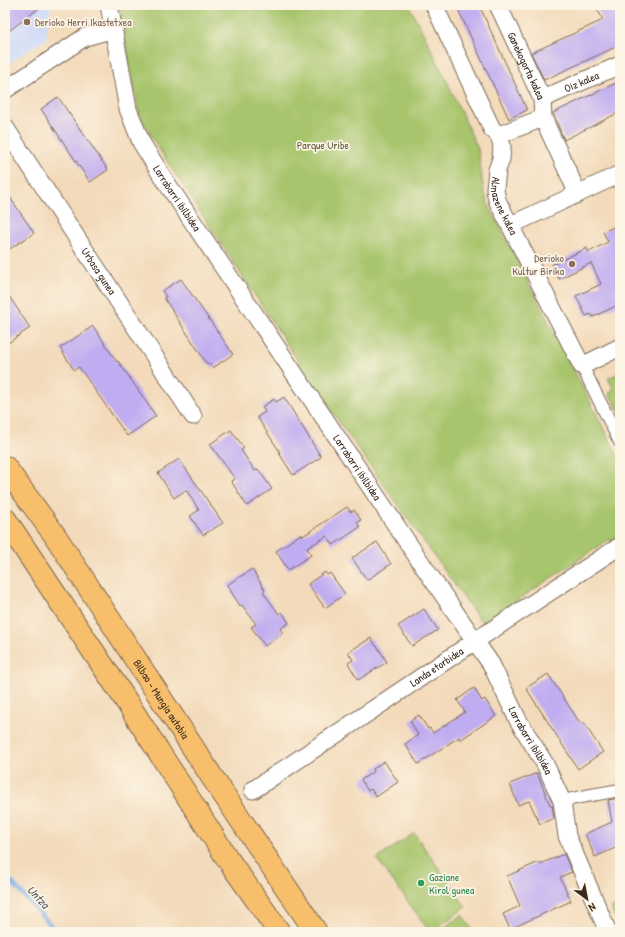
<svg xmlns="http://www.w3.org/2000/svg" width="625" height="937" font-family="'Patrick Hand',sans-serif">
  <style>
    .built { fill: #cedafa }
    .green { fill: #a7c56c; stroke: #717845 }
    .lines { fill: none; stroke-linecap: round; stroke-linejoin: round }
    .stream { stroke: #77afe7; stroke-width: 4.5 }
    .building { fill: #c0acf1 }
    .pedestrian-casing { stroke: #7b6855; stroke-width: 14 }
    .minor-casing { stroke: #7b6855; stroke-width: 19 }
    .motorway-casing { stroke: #7b6855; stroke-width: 24 }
    .pedestrian { stroke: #fff; stroke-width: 12 }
    .minor { stroke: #fff; stroke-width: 17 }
    .motorway { stroke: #f7bf6c; stroke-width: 22 }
    .education-dot { fill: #8d6e63; stroke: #fcf5e5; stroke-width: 1.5 }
    .leisure-dot { fill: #2e9e5b; stroke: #fcf5e5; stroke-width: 1.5 }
    .labels { text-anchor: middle; stroke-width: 3.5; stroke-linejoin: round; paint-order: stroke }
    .education-label { font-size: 11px; fill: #785e54; stroke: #fcf5e5; text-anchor: start }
    .street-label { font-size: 11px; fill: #3b2a1e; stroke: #fcf5e5 }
    .park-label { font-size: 11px; fill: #5b5835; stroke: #fcf5e5 }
    .leisure-label { font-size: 11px; fill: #27864d; stroke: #fcf5e5; text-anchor: start }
    .water-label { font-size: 12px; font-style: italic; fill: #505964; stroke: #fcf5e5 }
  </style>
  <rect width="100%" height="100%" fill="#fcf5e5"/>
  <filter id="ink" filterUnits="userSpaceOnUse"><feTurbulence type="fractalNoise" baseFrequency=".025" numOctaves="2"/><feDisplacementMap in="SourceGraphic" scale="8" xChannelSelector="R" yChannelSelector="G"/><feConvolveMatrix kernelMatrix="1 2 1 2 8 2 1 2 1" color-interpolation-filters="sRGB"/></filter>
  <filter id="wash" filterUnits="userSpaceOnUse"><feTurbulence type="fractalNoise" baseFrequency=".012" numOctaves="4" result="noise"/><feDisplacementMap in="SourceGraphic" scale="16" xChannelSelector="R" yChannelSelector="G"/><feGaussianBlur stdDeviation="0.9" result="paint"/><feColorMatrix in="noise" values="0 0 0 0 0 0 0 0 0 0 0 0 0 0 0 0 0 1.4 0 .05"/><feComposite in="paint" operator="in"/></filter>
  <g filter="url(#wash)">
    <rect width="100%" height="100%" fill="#f3daba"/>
    <path class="built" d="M5,5H51L46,39L5,66Z"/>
    <path class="green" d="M119,5H409L445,77L478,149L484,192L489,206L620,460V533L612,543L610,539L489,619L483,622L479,619L325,402L157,146L139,113Z
      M620,373V414L609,393L614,390L608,378Z
      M414,833L466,907L430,932L377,859Z
      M620,904V923L618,924L611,908Z
      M462,915L474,932H438Z"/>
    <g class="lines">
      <path class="stream" d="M5,875L57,932"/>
    </g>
    <g id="blocks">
      <path class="building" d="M5,5H43L5,34Z
        M456,5H479L527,110L509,119Z
        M595,5H620V45L544,80L531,53L603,20Z
        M620,81V112L564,140L553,113Z
        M58,97L108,170L90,182L41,109Z
        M5,190L34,233L5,252Z
        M620,224V304L593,317L591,314L586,316L576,296L601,284L591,263L559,279L552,265L587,248L589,252L608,242L603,232Z
        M181,279L233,354L213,368L209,363L207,364L164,298L166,297L162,291Z
        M5,290L30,328L5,345Z
        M93,326L117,362L118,361L156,416L127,436L79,367L74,370L60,348Z
        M284,397L321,457L293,475L279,453L280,452L257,417L265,412L262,407L274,399L276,402Z
        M231,430L244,448L241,450L255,471L258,469L272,489L247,506L231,481L235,479L210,444Z
        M179,459L223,523L203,535L190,516L199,510L186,490L174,498L158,473Z
        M347,507L351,512L354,510L361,520L357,522L360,527L333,545L327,536L307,548L311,555L288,570L276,551L301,534L303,536Z
        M377,542L391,564L367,580L352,558Z
        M252,569L265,590L263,592L279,614L282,612L289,623L280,629L283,633L265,646L251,627L256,624L242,605L240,606L227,585Z
        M325,572L327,575L330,573L345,594L325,608L308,584Z
        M424,609L438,630L412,646L398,626Z
        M371,638L376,646H377L387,662L358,680L348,663L353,660L348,652Z
        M548,674L580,723L583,722L603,752L578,769L526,688Z
        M474,688L482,701L485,699L496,716L460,740L459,737L418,764L405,744L418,735L410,721L419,715L428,729L430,728L433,733L465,712L457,700Z
        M384,761L398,782L376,797L371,789L368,791L361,780L374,771L373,769Z
        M537,773L550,805H552L554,818L540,824L529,801L518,805L510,784Z
        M620,798V846L595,857L585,834L612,822L608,800Z
        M564,854L572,872L560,877L571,901L510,929L503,914L520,906L507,876L539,862L540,864Z"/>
    </g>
  </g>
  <g filter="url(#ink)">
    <use href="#blocks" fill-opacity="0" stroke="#7b6855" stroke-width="1"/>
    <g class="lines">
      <defs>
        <path id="pedestrian" d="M582,366L620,442
          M562,801L586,796L620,790"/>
        <g id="minor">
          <path id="s1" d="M109,5L128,109L141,142L162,176L426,570L491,664L518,720L545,764L562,801L567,836L608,932"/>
          <path id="s2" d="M434,5L492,129L499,135L502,146L501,159L497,170L495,189L497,200L582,366L620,347"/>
          <path id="s3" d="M498,5L542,99L543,118L578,194"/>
          <path d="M5,90L85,37L114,29"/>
          <path id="s4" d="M542,99L620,65"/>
          <path id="s5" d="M5,127C67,224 131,319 193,416"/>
          <path d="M499,135L543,118"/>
          <path d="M511,225L620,174"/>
          <path id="s6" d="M253,790L475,641L620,546"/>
        </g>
        <g id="motorway">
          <path id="s7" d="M5,467L54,534L214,780L316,932"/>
          <path d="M5,519L123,696L227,858L279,932"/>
        </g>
      </defs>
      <use href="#pedestrian" class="pedestrian-casing"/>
      <use href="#minor" class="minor-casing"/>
      <use href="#motorway" class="motorway-casing"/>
      <use href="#pedestrian" class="pedestrian"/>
      <use href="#minor" class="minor"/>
      <use href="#motorway" class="motorway"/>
    </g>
  </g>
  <g class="education-dot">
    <circle cx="27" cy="22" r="4"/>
    <circle cx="572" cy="264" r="4"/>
  </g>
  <circle class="leisure-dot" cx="421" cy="883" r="4"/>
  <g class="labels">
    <g class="education-label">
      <text x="35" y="26">Derioko Herri Ikastetxea</text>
      <text x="564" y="262" text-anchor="end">Derioko<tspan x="564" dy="13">Kultur Birika</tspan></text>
    </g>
    <g class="street-label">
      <text dy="4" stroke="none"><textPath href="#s3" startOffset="67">Ganekogorta kalea</textPath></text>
      <text dy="4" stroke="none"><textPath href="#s4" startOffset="43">Oiz kalea</textPath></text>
      <text dy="4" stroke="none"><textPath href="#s1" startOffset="208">Larrabarri ibilbidea</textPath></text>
      <text dy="4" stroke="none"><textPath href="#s2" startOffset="220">Almazene kalea</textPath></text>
      <text dy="4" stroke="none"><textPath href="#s5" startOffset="172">Urbasa gunea</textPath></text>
      <text dy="4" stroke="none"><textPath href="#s1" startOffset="532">Larrabarri ibilbidea</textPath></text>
      <text dy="4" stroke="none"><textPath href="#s6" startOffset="221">Landa etorbidea</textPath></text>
      <text dy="4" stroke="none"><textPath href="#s7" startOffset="280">Bilbao - Mungia autobia</textPath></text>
      <text dy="4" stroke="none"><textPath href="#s1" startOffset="856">Larrabarri ibilbidea</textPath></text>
    </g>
    <g class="park-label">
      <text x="323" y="149">Parque Uribe</text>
    </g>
    <g class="leisure-label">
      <text x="429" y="881">Gaziane<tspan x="429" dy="13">Kirol gunea</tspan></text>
    </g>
    <g class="water-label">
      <text transform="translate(38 897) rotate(47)" y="4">Untza</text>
    </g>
  </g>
  <rect width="625" height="937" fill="none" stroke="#fcf5e5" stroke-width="20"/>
  <g transform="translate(587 899) rotate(148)" stroke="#fcf5e5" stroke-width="3" paint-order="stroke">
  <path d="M0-3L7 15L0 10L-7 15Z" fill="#3b2a1e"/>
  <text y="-6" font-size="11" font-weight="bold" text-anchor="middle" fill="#3b2a1e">N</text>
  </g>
</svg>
